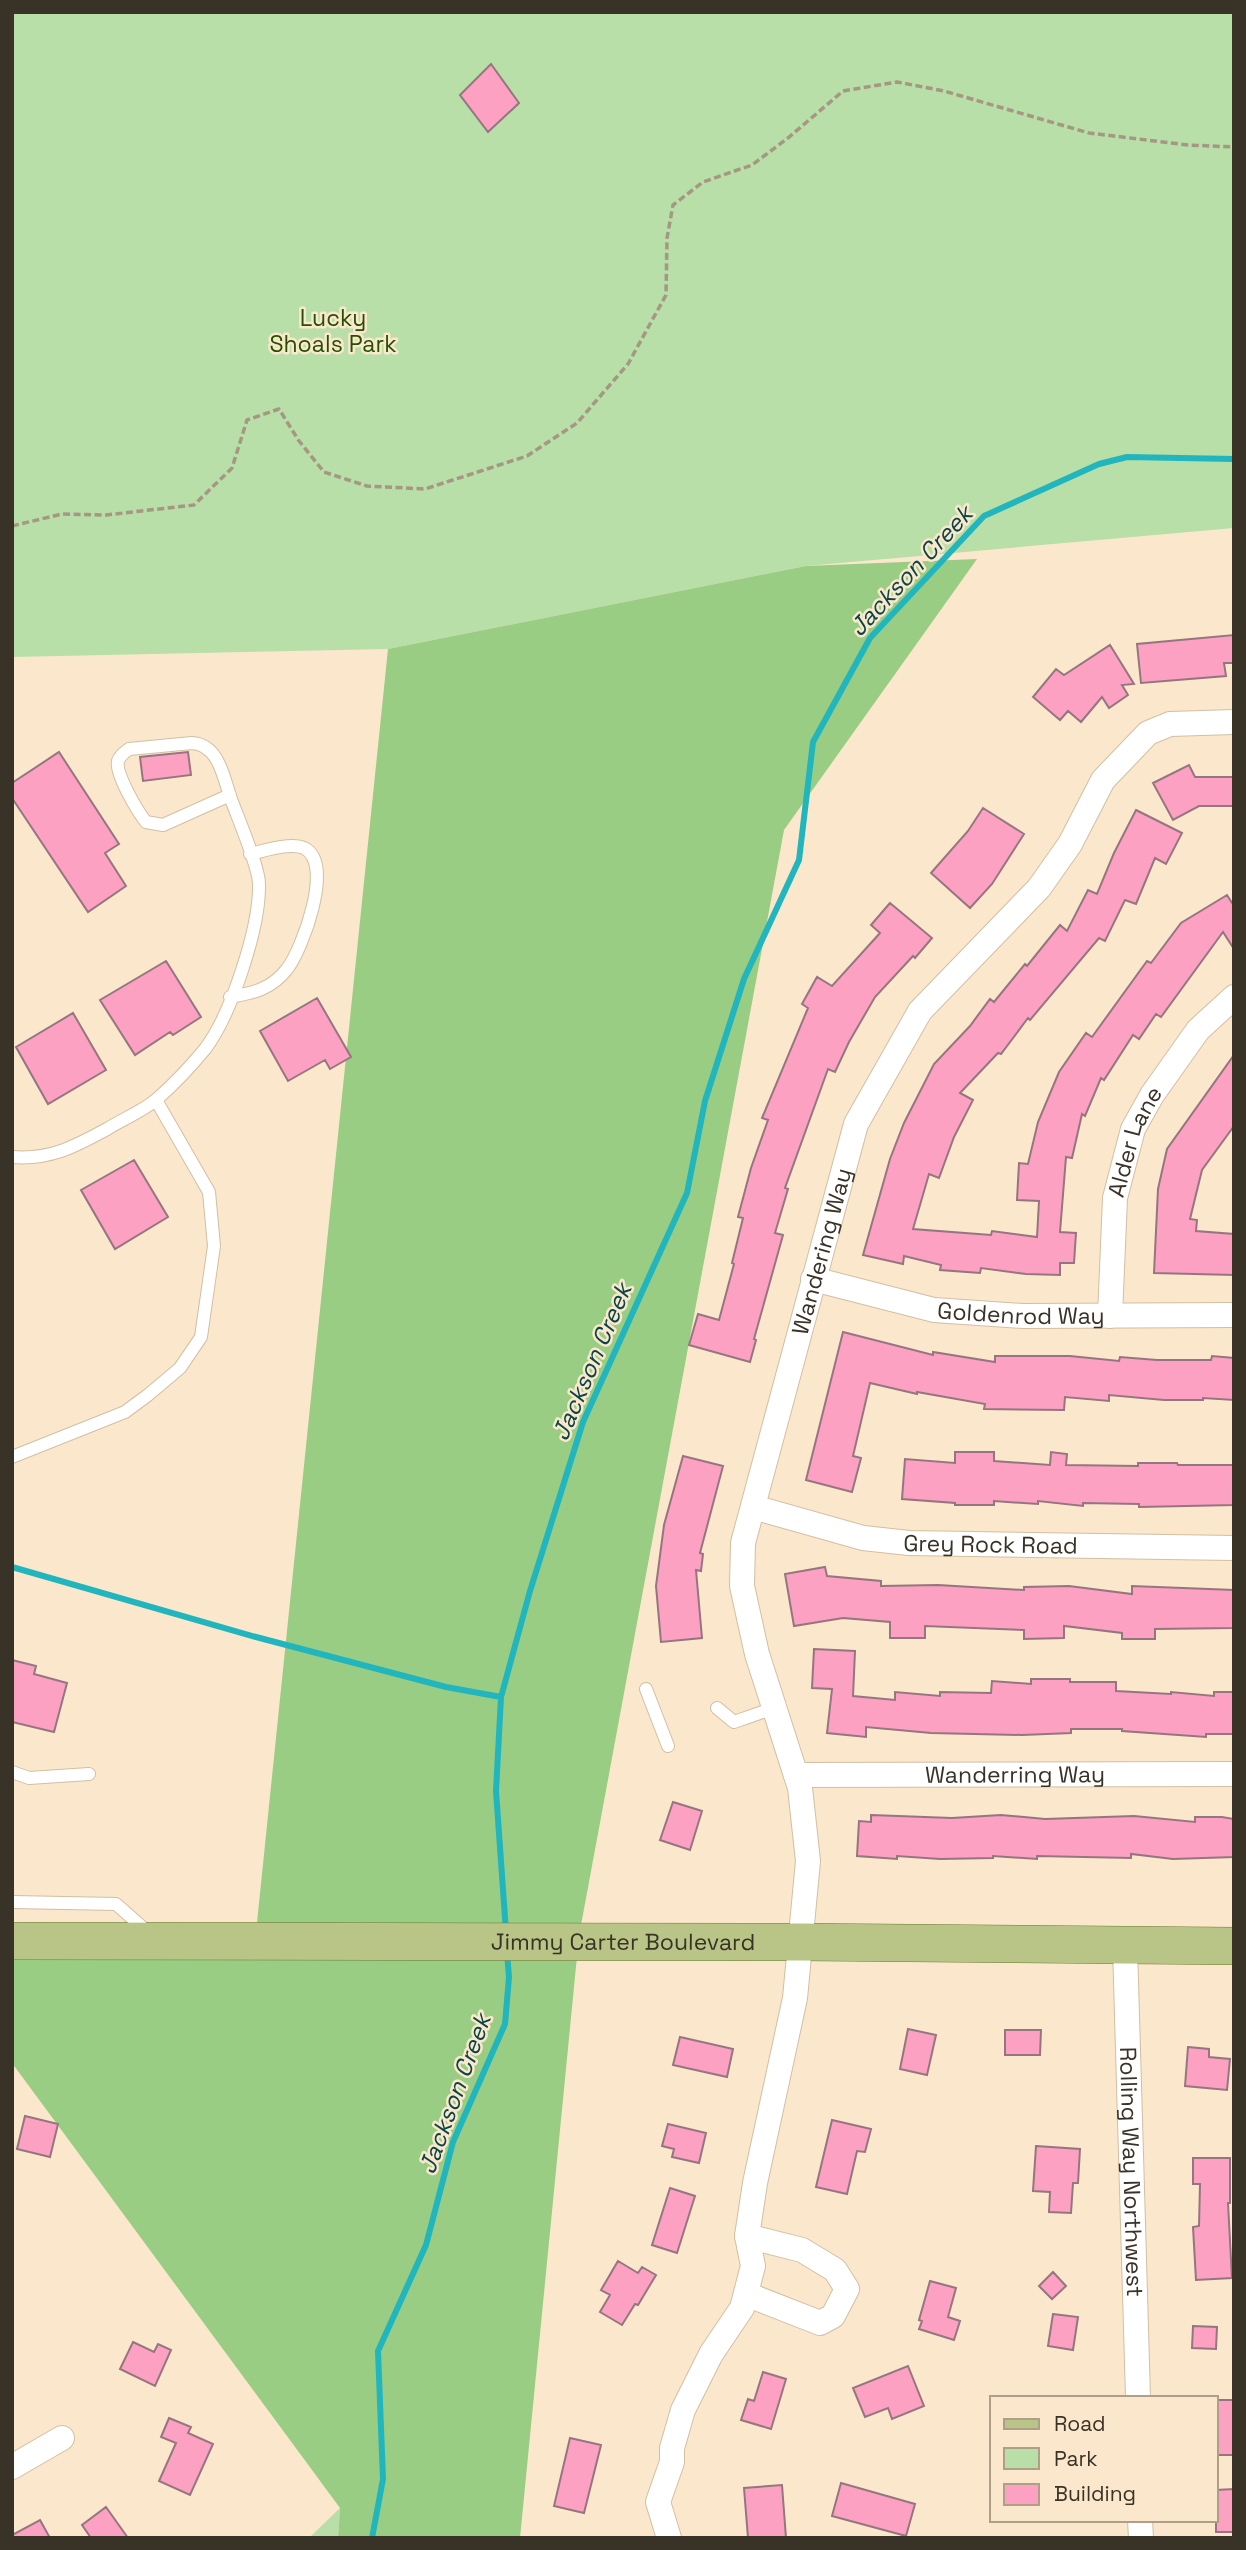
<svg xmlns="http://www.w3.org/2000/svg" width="1246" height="2550" font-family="'Space Grotesk',sans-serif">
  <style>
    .green { fill: #b7dfa7 }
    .forest { fill: #99cd83 }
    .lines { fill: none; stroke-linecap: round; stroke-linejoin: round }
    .stream { stroke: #21b5bd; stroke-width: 6 }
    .building { fill: #fca1c2; stroke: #957680; stroke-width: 2 }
    .lane-casing { stroke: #d2bfa4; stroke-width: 14 }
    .street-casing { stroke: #d2bfa4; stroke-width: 26 }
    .primary-casing { stroke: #6c7830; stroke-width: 38 }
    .path { stroke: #a69783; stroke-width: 3.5; stroke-dasharray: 7 3.5; stroke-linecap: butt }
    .lane { stroke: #fff; stroke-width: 12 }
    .street { stroke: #fff; stroke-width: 24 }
    .primary { stroke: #b8c586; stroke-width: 37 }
    .labels { text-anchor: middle; stroke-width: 5; stroke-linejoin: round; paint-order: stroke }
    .park-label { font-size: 23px; fill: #225102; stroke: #fbe7cb }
    .street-label { font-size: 23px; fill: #393227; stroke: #fbe7cb }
    .water-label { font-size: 24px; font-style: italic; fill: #064548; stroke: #fbe7cb }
  </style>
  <rect width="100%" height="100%" fill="#fbe7cb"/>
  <path class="green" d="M12,12H1234V528L806,566L388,649L12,657Z
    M340,2508L338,2538H309Z"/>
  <path class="forest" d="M977,559L784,830L579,1936L520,2538H338L340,2508L12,2063V1936L255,1942L388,649L806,566Z"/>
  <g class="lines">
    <path class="stream" d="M12,1567L256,1637L446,1687L501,1697
      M506,1932L496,1791L501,1697L530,1591L583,1422L687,1193L705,1101L744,979L799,860L813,742L870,638L984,516L1099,464L1127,457L1234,459
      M372,2538L383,2479L378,2351L426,2245L453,2142L505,2024L509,1977L507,1953"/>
  </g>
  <path class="building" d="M491,64L519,103L488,132L460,95Z
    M1234,635V663H1224L1226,676L1141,683L1137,644Z
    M1110,645L1134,684L1122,685L1128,695L1109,708L1102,697L1081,722L1068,711L1060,720L1033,697L1056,669L1064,675Z
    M59,752L119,844L105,853L126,886L88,912L12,798V783Z
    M188,752L191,775L143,781L140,757Z
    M1189,765L1195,777H1234V806H1199L1173,820L1153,783Z
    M983,808L1024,834L992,884L970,908L931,873L968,831Z
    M1136,810L1182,833L1166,864L1155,858L1136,904L1125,900L1105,941L1099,938L1030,1020L1028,1018L1001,1054L998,1053L960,1093L973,1100L954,1137L939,1178L929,1174L913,1229L991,1235L992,1231L1037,1237L1039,1201L1017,1200L1019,1163L1028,1164L1038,1122L1059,1072L1086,1033L1092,1037L1147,961L1151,963L1181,923L1227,895L1234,906V949L1223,932L1161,1017L1156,1014L1139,1039L1133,1035L1104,1080L1101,1078L1085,1116L1082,1114L1072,1158L1066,1157L1060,1232L1076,1233L1074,1263H1060V1275L1026,1274L981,1268L980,1273L940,1270L941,1265L904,1256L903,1264L863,1255L890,1159L904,1123L934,1064L970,1026L990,999L994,1002L1025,964L1027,966L1060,925L1067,931L1088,890L1097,894L1114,853Z
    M890,903L932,938L915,958L913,956L875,997L849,1042L835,1072L828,1069L785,1188L788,1189L775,1233L783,1235L754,1339L756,1340L750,1362L689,1345L698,1314L719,1320L734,1264L732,1263L743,1218L738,1217L751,1168L768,1120L762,1118L808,1008L802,1004L817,977L832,986L880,933L871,925Z
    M166,961L201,1017L173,1035L170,1032L135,1055L100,1000Z
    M317,998L351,1057L330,1069L325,1060L288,1081L260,1031Z
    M73,1013L106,1070L48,1104L16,1047Z
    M1234,1055V1126L1202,1170L1190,1219L1197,1220L1196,1231L1234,1234V1275L1154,1273L1158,1189L1167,1149Z
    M134,1160L168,1217L115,1249L81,1190Z
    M843,1332L933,1355V1352L995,1362V1356H1070L1119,1361L1120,1357L1157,1360H1211L1212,1356L1234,1358V1400L1203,1398V1400H1164L1109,1395V1401L1065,1397L1064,1410L984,1409L985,1404L917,1392V1394L870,1383L853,1456L861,1458L852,1492L806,1480Z
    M955,1452H994V1461L1050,1465L1051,1452L1067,1454L1066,1465L1138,1466V1463H1177L1178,1465H1234V1505L1139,1507V1504L1083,1503V1506L1038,1501V1504L994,1501V1505H955V1503L902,1499L905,1459L955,1463Z
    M683,1456L723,1466L700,1553L703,1554L701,1571L696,1570L702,1638L661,1642L656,1586L664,1525Z
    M825,1567L827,1576L881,1581V1586L938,1585L1024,1590V1587L1069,1586L1132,1594V1586L1234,1590V1628L1155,1629V1639H1122V1633L1064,1626V1638L1024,1639V1630L925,1626V1638H890V1622L843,1618L794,1626L785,1574Z
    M814,1649L855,1651L853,1696L895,1700V1692L940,1696V1692L991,1693L992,1681L1031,1684V1679H1070V1682H1116V1691L1171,1694V1692L1214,1696V1692H1234V1734H1206V1737L1122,1731V1729H1071V1733L1022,1735L931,1733L866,1727V1737L827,1733L832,1689L812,1688Z
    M12,1660L36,1666L34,1674L67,1683L54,1732L12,1722Z
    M673,1802L702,1811L690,1850L660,1840Z
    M871,1815L952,1818L1001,1815L1045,1819L1134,1816L1195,1822V1817H1222L1234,1819V1857L1173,1859L1131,1854V1858L1037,1856V1859L993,1856V1858L940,1859L897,1856V1859L857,1856L859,1821L871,1822Z
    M908,2029L936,2035L927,2075L900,2069Z
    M1005,2030H1041L1040,2055H1005Z
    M680,2037L733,2049L727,2077L673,2065Z
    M1188,2047L1209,2049V2057L1230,2059L1227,2090L1185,2086Z
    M25,2116L58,2124L50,2157L17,2149Z
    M832,2120L871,2129L865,2152L857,2151L847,2194L816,2187Z
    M668,2124L706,2133L699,2163L672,2157L674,2149L662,2146Z
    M1036,2146L1080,2149L1078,2183H1073L1071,2213L1049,2212L1050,2192L1033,2191Z
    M1193,2158H1230V2203H1228L1232,2278L1196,2280L1193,2227L1199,2226L1200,2184H1193Z
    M670,2188L695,2196L677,2253L652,2245Z
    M618,2261L638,2273L642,2267L656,2275L638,2305L635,2304L622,2325L600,2312L610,2295L601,2290Z
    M1053,2272L1066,2286L1052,2299L1039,2286Z
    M930,2281L956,2288L948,2317L960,2321L954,2340L919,2329L922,2321L919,2320Z
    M1053,2314L1078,2317L1073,2350L1048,2346Z
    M1193,2326L1217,2327L1216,2349L1192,2348Z
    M133,2342L154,2352L158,2344L171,2350L155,2386L120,2369Z
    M908,2366L924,2406L892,2419L888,2408L865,2417L853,2388Z
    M763,2372L786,2379L771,2429L741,2420L748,2399L754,2401Z
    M1216,2400H1234V2455H1216Z
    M169,2418L191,2427L188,2433L213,2444L190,2495L159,2481L176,2443L161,2437Z
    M570,2438L601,2445L584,2513L554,2506Z
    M841,2483L915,2504L906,2536L832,2516Z
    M782,2485L786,2538H748L744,2488Z
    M1234,2489V2532H1216V2490Z
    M106,2507L128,2538H91L82,2525Z
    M40,2520L50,2538H12V2535Z"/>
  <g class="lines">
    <defs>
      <path id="lane" d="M230,997C253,993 272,989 287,969C302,950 335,863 304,848C290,842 264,851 250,854
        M12,1157C50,1160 74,1147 107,1129C123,1119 143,1111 157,1099C173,1085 191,1066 205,1049C231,1015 260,927 259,884C259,867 238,818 231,799C223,776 219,745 192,743L129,749C125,752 120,755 118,761C115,774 138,812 146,822L163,825L230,795
        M12,1457L125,1412L148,1395L180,1368L201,1337L214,1246L209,1192L156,1100
        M646,1689L668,1746
        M717,1708L734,1722L774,1708
        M12,1772L29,1778L89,1774
        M12,1902L116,1904L150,1934"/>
      <g id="street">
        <path id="s1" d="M813,1279L934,1310L1023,1316L1234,1315"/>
        <path id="s2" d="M1110,1316L1115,1198L1133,1129L1152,1095L1198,1030L1234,997"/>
        <path id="s3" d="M753,1507L863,1538L909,1543L1234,1548"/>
        <path id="s4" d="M796,1775L1234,1774"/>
        <path id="s5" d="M1125,1946L1138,2398"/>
        <path d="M746,2294L820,2323L833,2316L847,2289L835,2270L802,2250L747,2236"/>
        <path d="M12,2467L62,2438"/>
        <path d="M1140,2520L1141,2538"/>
        <path id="s6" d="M669,2538L658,2502L672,2462V2448L683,2410L711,2354L742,2308L753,2266L747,2236L755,2183L795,1998L808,1861L800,1788L757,1654L742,1586L743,1543L856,1124L920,1011L1039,888L1070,844L1103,780L1148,733L1170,724L1234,722"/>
      </g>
      <g id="primary">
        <path id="s7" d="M12,1941L800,1942L1234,1946"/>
      </g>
    </defs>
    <use href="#lane" class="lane-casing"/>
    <use href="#street" class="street-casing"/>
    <use href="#primary" class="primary-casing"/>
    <path class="path" d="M12,526L62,514L106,515L194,505L232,468L247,420L279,409L299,441L324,472L367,486L425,489L527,456L577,423L628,364L666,295L667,238L673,205L703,182L752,165L788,138L843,91L897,82L944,91L1089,133L1188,145L1234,147"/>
    <use href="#lane" class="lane"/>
    <use href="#street" class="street"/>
    <use href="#primary" class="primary"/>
  </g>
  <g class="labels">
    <g class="park-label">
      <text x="333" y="326">Lucky<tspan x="333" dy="26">Shoals Park</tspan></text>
    </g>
    <g class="street-label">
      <text dy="8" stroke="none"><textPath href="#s2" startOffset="178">Alder Lane</textPath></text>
      <text dy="8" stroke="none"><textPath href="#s6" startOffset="1335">Wandering Way</textPath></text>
      <text dy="8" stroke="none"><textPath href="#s1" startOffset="212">Goldenrod Way</textPath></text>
      <text dy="8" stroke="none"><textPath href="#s3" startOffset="242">Grey Rock Road</textPath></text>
      <text dy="8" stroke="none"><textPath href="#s4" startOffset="219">Wanderring Way</textPath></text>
      <text dy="8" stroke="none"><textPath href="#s7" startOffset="611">Jimmy Carter Boulevard</textPath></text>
      <text dy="8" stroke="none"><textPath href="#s5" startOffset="226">Rolling Way Northwest</textPath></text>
    </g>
    <g class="water-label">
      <text transform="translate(911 571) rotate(-47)" y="8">Jackson Creek</text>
      <text transform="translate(592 1362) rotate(-67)" y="8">Jackson Creek</text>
      <text transform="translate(455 2094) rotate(-70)" y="8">Jackson Creek</text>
    </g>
  </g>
  <rect width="1246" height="2550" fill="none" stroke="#393227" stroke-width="28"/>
  <rect x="990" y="2396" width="228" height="126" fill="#fbe7cb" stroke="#ad9f89" stroke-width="2"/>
  <rect x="1004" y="2419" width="35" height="10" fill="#b8c586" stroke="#ad9f89" stroke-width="2"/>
  <text x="1054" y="2431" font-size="21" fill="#393227">Road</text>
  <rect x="1004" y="2448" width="35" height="21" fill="#b7dfa7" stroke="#ad9f89" stroke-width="2"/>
  <text x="1054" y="2466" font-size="21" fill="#393227">Park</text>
  <rect x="1004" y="2484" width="35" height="21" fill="#fca1c2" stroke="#ad9f89" stroke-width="2"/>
  <text x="1054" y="2501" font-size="21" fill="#393227">Building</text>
</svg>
